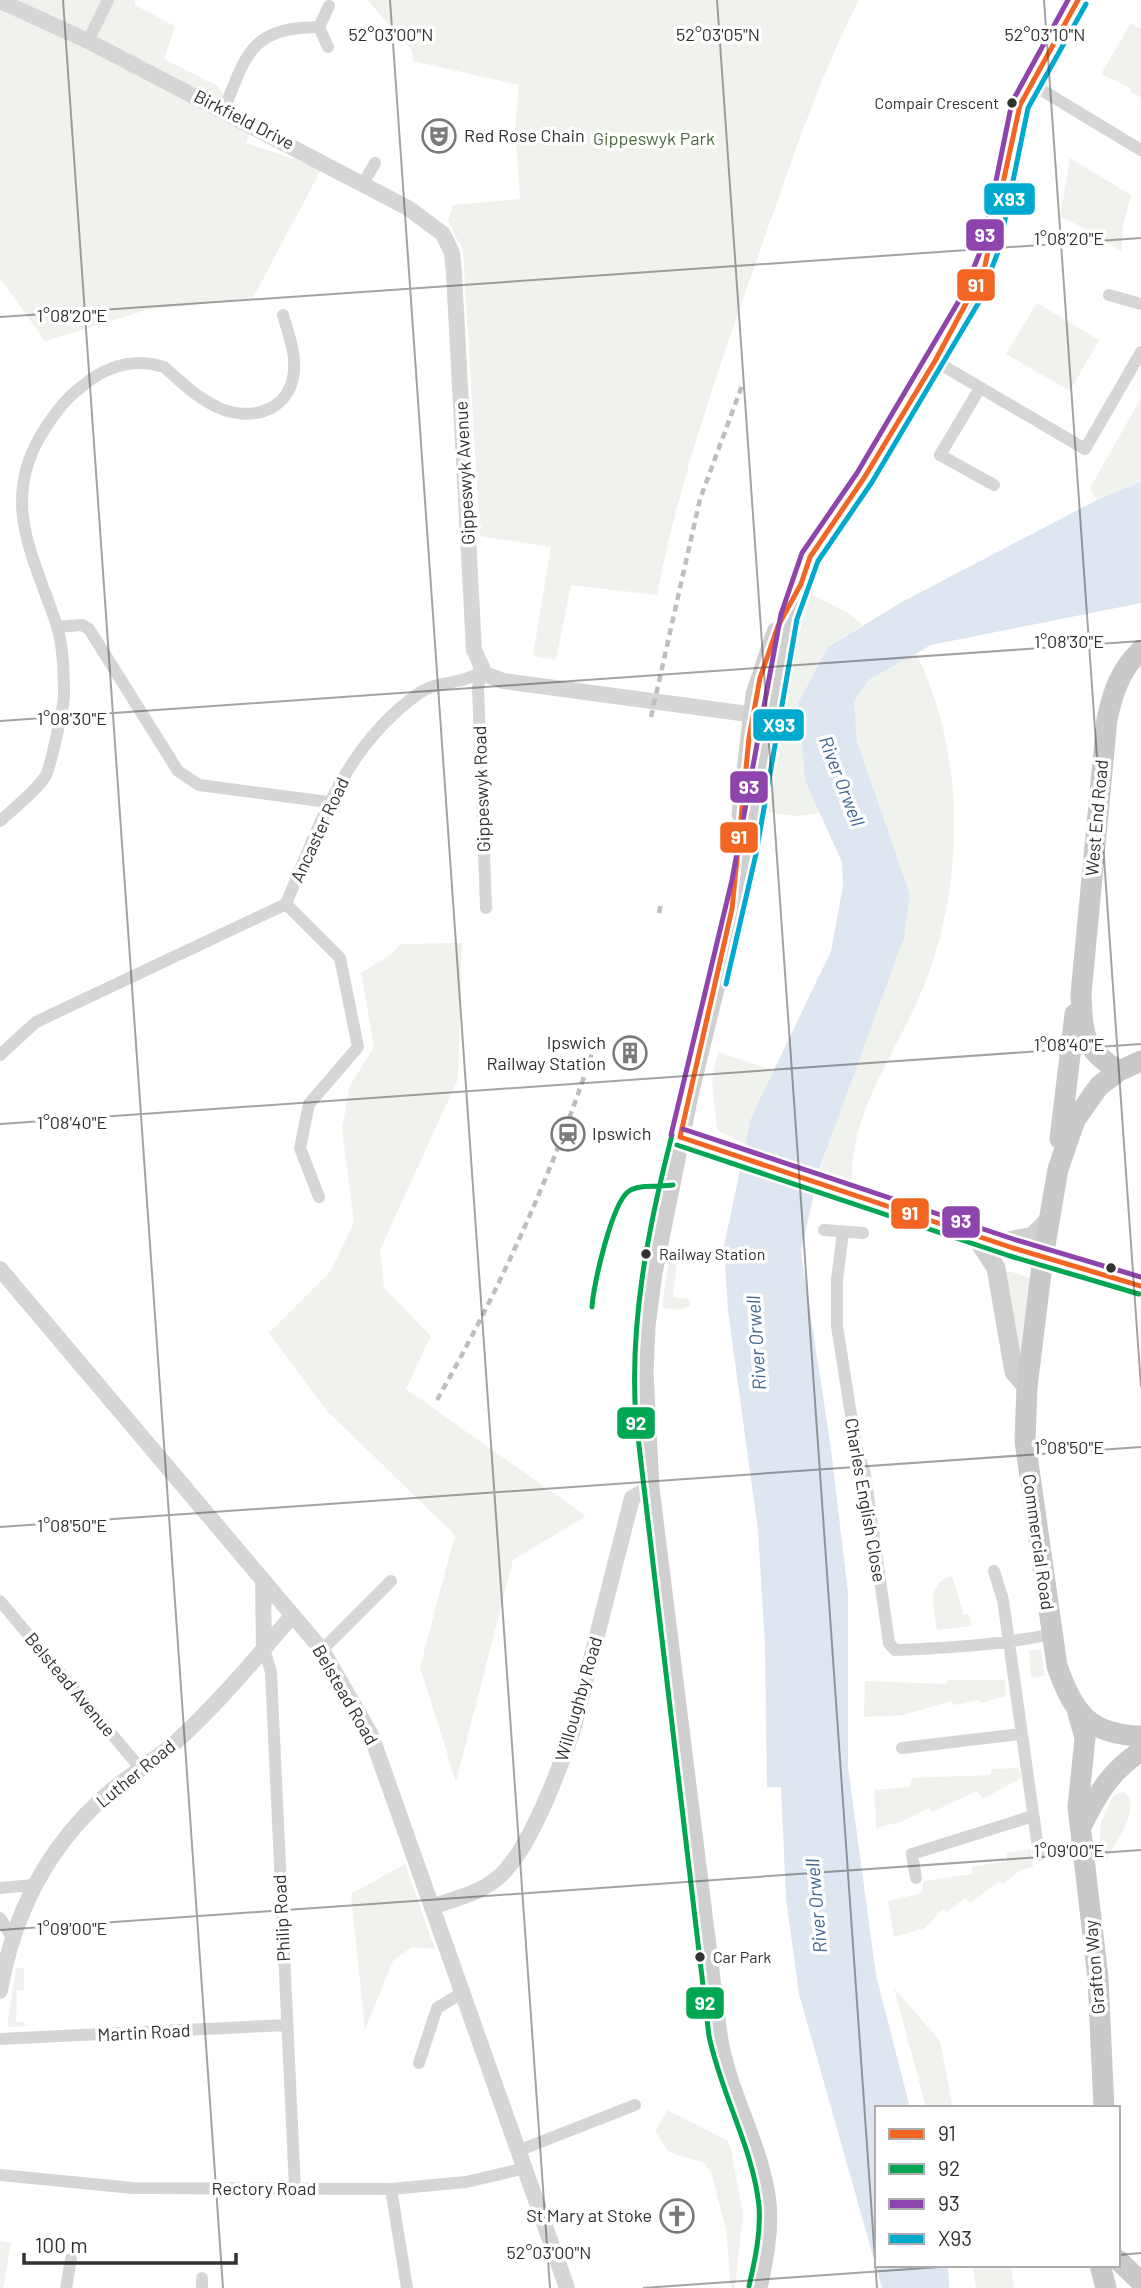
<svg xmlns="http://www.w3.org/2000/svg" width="1141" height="2288" font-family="Barlow,sans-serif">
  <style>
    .green { fill: #f0f3ed }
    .water { fill: #dde6f1 }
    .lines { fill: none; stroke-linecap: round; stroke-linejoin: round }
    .minor { stroke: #d6d6d6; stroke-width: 12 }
    .tertiary { stroke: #d6d6d6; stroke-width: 16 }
    .secondary { stroke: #cfcfcf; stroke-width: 19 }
    .primary { stroke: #c9c9c9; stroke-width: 21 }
    .rail { stroke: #bebebe; stroke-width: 4.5; stroke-dasharray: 7 5; stroke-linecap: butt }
    .bus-1-casing { stroke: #fff; stroke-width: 10 }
    .bus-2-casing { stroke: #fff; stroke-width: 10 }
    .bus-3-casing { stroke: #fff; stroke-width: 10 }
    .bus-4-casing { stroke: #fff; stroke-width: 10 }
    .bus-1 { stroke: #f26522; stroke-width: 5 }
    .bus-2 { stroke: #00a651; stroke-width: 5 }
    .bus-3 { stroke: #8e44ad; stroke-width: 5 }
    .bus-4 { stroke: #00a9ce; stroke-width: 5 }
    .ticks { fill: none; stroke: #323232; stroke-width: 2; stroke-opacity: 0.45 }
    .bus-dot { fill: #323232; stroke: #fff; stroke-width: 2.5 }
    .labels { text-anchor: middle; stroke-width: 7; stroke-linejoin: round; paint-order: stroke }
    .bus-label { font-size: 16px; fill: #323232; stroke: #fff; text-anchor: start }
    .street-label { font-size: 18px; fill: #323232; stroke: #fff }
    .poi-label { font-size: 18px; fill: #323232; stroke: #fff; text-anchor: start }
    .park-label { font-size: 18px; fill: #4f6c41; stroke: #fff }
    .water-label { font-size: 19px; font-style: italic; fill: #436790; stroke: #fff }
    .ticks-label { font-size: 18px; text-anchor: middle; fill: #323232; stroke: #fff; stroke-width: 7; stroke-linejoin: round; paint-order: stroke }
    .line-badge { stroke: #fff; stroke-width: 2.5 }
    .badge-label { font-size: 19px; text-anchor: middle; font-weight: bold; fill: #fff }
  </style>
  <rect width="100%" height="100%" fill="#fff"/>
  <path class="green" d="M0,0H135V5L175,26L164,59L218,86L249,135L246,143L322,168L253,298L147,310L45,341L0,278Z
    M367,0H859C819,77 790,166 761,248C721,362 680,476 657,595L571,585L556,660L533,656L551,547L480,536L463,251L448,221L453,205L520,199L515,128L519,85L413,61L412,50Z
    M1131,23L1141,29V97L1130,91L1131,88L1101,74Z
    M1070,158L1131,195L1123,225L1121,252L1095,234L1060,216Z
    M1037,303L1099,340L1070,391L1006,354Z
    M1141,398V482L1097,500L1090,488Z
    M811,594L848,613L863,625L828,647L798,703L805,781L820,813L796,816L767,812L795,644Z
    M916,653C971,764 965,909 909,1019C883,1072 845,1131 853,1193L814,1188L910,894L857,741L854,701L870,679Z
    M462,943L458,1079L380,1250L384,1288L431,1336L406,1389L586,1516L513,1560L456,1782L420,1667L455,1535L327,1411L269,1333L331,1271L354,1222L342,1129L350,1085L374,1047L361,973L392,954L400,944Z
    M718,1052L775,1071L751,1118L746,1145L717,1130L712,1079Z
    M670,1251L678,1253L673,1297L690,1299V1306L680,1310L662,1308Z
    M1009,1271L1034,1279L1022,1365L1004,1274Z
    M952,1576L964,1615L969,1614L972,1626L937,1630C934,1609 925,1583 952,1576Z
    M1041,1649L1045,1676L1031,1678L1029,1651Z
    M948,1680H1005L1006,1696L981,1703L979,1700L954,1705L951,1701L904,1715L864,1717L865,1681L946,1684Z
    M1019,1768L1021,1778L983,1799L977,1791L932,1812L929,1808L901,1822L876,1828L874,1790L910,1787L912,1778L990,1775L992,1769Z
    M1123,1792C1141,1802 1123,1834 1109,1853L1107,1861L1099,1856L1101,1822L1113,1796Z
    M1031,1849L1033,1867L1021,1870L1003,1884L999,1881L970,1903L965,1898L947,1912L943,1909L925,1928L894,1937L888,1901L922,1893L923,1881L972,1874V1867L1007,1861V1853Z
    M405,1864L435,1949L412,1947L393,1961L365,2030L351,1894Z
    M16,1968H24V1990H17L16,2022H25V2026L7,2027Z
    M894,1988L940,2041L953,2108H926Z
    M668,2110L728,2141L731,2148L743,2215L735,2288H731L726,2230L711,2172L704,2163L669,2152L655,2131Z
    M0,2241L11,2243L3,2288H0Z
    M972,2265H1011L1014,2288H976Z"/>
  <path class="water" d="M1141,482V603L931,645L870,679L854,701L857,741L910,894L904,937L819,1170L801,1252L831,1449L848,1593V1767L876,1975L910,2108H877V2265H948L949,2288H882L799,1994L786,1898L781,1787H767L765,1646L758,1530L728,1311L724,1246L751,1118L831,951L843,886L842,862L805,781L798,703L828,647L902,602L1097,500Z"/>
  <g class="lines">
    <path class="minor" d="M88,41L108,0
      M328,47L319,27L329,6
      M1030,83L1141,150
      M224,110C247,52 251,28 319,27
      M364,182L375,163
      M1109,295L1141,304
      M935,361L1085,449L1141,352
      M980,388L940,455L994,485
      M57,627L82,625L89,629L178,771L199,785L328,802
      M482,671L478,687L486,908
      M0,821C14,808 34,793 45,777C50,770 64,705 64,695C64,674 63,645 57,626C35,559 0,504 41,435C53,416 63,401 81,387C105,367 133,357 164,367C180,381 196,397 215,406C252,425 297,409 294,362C294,347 287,330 283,315
      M286,904L340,958L358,1047L309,1104L300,1148L319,1197
      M0,1055L36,1022L286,904C319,825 345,746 418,694C438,679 464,686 482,670
      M824,1230L863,1233
      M843,1232L837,1280V1326L856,1447L865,1474L889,1643L895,1650C948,1648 1000,1645 1052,1634
      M1043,1257L1141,1286
      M994,1571L1003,1600L1039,1855
      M0,1601L141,1769
      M264,1649L271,1672L295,2189
      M322,1650L391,1581
      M902,1748L1020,1734
      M916,1878L912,1854L1033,1816
      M0,1888L33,1885
      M0,1918L11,1936
      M0,2039L287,2025
      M419,2063L437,2008L462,1993
      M520,2150L635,2105
      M0,2175L133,2188L391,2189L466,2182L526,2168
      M391,2189L407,2288
      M66,2288L71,2259
      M202,2288V2278"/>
    <path class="tertiary" d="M0,1L88,41L408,208L443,234L452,253L454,273L474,650L485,674L503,681L763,716
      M0,1269L322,1650L371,1735L567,2288
      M263,1581L264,1649
      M432,1907C456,1898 482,1893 501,1875C531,1847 559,1770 573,1730L632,1498L650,1488
      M0,1991C13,1916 46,1849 104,1797C126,1777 153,1762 176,1742C218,1704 255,1659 292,1616"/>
    <path class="secondary" d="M741,814L755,694L776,632
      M680,1137L1043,1257
      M974,1234L996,1268L1014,1372L1027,1387
      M1003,1242L1033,1236L1049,1220
      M758,2288C764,2259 770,2231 767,2202C760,2145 727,2093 718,2035L650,1488L644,1373L646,1326L653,1273L689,1095L741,882L789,617L810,557L864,478L935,361L984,270L1020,105L1078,0"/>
    <path class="primary" d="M1141,1061L1119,1071L1099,1086L1075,1120L1058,1169L1043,1257L1027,1387L1025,1441L1057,1666C1073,1712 1089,1735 1141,1736
      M1119,1071C1082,1047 1083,1036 1081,994L1107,719C1113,692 1120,670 1141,650
      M1060,1139L1075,1014
      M1078,1713L1085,1738L1078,1807L1098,1978L1104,2108
      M1081,1827C1096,1796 1111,1770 1141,1751
      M1118,2260L1141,2282
      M1100,2265L1106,2288"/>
    <path class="rail" d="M651,717L700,499L743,383
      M659,913L661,903
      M437,1400C501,1287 554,1170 594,1047"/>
    <defs>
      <path id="bus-1" d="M680,1137L732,909L749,738L760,678L778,626L801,584L810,557L864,478L935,361L984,270L1020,105L1078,0
        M680,1137L1013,1248L1141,1286"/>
      <path id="bus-2" d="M672,1135C648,1228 629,1324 636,1420L709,2036C721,2094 753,2148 759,2206C761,2233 755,2260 749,2286
        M677,1145L1010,1256L1139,1294
        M592,1307C593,1286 612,1202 629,1191C640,1184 660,1187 673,1185"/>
      <path id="bus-3" d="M683,1129L1016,1240L1141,1277
        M671,1135L732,880L781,614L802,553L857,473L963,294L983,245L1012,102L1068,0"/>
      <path id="bus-4" d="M726,984L756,854L797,619L818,561L872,482L979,302L999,249L1028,108L1086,4"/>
    </defs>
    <use href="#bus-1" class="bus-1-casing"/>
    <use href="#bus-2" class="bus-2-casing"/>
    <use href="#bus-3" class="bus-3-casing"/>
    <use href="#bus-4" class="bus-4-casing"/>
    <use href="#bus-1" class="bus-1"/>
    <use href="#bus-2" class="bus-2"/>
    <use href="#bus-3" class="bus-3"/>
    <use href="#bus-4" class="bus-4"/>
  </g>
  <path class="ticks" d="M63,0L223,2288M390,0L550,2288M717,0L877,2288M1044,0L1141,1387M0,317L1141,238M0,721L1141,641M0,1124L1141,1044M0,1527L1141,1447M0,1930L1141,1850M1118,2255L1141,2253M643,2288L968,2265"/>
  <defs>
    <symbol id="theatre-ring" viewBox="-11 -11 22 22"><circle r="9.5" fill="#fff" stroke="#7a7a7a" stroke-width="1.5"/><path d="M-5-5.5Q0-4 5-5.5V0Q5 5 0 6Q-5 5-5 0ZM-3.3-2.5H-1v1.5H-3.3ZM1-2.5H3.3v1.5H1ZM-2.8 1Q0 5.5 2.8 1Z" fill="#7a7a7a"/></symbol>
    <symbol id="building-ring" viewBox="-11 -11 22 22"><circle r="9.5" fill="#fff" stroke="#7a7a7a" stroke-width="1.5"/><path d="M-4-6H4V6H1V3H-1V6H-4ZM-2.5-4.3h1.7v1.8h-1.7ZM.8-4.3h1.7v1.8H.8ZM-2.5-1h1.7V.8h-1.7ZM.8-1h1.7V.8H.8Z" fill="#7a7a7a"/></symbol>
    <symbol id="station-ring" viewBox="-11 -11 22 22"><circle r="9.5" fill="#fff" stroke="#7a7a7a" stroke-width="1.5"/><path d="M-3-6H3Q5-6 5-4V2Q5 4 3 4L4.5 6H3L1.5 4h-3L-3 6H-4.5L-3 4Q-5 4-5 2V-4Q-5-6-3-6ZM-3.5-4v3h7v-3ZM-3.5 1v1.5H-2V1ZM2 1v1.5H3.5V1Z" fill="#7a7a7a"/></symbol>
    <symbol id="church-ring" viewBox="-11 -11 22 22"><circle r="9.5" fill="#fff" stroke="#7a7a7a" stroke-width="1.5"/><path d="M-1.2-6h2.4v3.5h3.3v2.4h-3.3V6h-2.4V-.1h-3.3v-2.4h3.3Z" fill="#7a7a7a"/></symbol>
  </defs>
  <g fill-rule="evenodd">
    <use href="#theatre-ring" x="420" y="117" width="38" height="38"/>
    <use href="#building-ring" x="611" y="1034" width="38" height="38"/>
    <use href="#station-ring" x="549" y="1115" width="38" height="38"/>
    <use href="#church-ring" x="658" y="2197" width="38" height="38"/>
  </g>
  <g class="bus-dot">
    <circle cx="1012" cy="103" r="6"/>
    <circle cx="646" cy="1254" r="6"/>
    <circle cx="1111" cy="1268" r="6"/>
    <circle cx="700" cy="1957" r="6"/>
  </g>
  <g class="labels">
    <g class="bus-label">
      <text x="999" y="109" text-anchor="end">Compair Crescent</text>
      <text x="659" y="1260">Railway Station</text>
      <text x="713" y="1963">Car Park</text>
    </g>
    <g class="street-label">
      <text transform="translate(244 120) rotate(27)" y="6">Birkfield Drive</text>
      <text transform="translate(465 473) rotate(-93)" y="6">Gippeswyk Avenue</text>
      <text transform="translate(482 789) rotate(-92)" y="6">Gippeswyk Road</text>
      <text transform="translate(1097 818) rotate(-85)" y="6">West End Road</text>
      <text transform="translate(320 830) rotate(-65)" y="6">Ancaster Road</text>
      <text transform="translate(865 1500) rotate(80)" y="6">Charles English Close</text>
      <text transform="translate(1038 1542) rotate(82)" y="6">Commercial Road</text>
      <text transform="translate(70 1685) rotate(50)" y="6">Belstead Avenue</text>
      <text transform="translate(345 1695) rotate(60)" y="6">Belstead Road</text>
      <text transform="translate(579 1699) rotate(-74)" y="6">Willoughby Road</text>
      <text transform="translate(136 1774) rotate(-39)" y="6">Luther Road</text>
      <text transform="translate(282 1918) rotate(-93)" y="6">Philip Road</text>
      <text transform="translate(1095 1967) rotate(-95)" y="6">Grafton Way</text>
      <text transform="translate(144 2033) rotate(-3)" y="6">Martin Road</text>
      <text x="264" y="2195">Rectory Road</text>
    </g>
    <g class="poi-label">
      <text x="464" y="142">Red Rose Chain</text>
      <text x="606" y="1049" text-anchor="end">Ipswich<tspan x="606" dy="21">Railway Station</tspan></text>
      <text x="592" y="1140">Ipswich</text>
      <text x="652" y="2222" text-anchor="end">St Mary at Stoke</text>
    </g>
    <g class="park-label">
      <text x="654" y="145">Gippeswyk Park</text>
    </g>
    <g class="water-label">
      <text transform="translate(842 781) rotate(69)" y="7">River Orwell</text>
      <text transform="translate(756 1343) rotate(-94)" y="7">River Orwell</text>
      <text transform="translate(816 1906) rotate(-95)" y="7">River Orwell</text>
    </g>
  </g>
  <g class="ticks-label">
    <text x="391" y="41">52°03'00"N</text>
    <text x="718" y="41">52°03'05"N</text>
    <text x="1045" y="41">52°03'10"N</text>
    <text x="1069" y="245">1°08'20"E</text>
    <text x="72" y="322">1°08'20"E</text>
    <text x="1069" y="648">1°08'30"E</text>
    <text x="72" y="725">1°08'30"E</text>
    <text x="1069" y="1051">1°08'40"E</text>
    <text x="72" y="1129">1°08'40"E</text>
    <text x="1069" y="1454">1°08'50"E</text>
    <text x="72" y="1532">1°08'50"E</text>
    <text x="1069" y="1857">1°09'00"E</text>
    <text x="72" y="1935">1°09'00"E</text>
    <text x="549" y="2259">52°03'00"N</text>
  </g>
  <g class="line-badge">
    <rect x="983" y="182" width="53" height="34" rx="7" fill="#00a9ce"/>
    <rect x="965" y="218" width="40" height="34" rx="7" fill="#8e44ad"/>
    <rect x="956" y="268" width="40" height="34" rx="7" fill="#f26522"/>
    <rect x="752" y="708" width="53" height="34" rx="7" fill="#00a9ce"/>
    <rect x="729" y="770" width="40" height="34" rx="7" fill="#8e44ad"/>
    <rect x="719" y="821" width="40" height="33" rx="7" fill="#f26522"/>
    <rect x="890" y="1197" width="40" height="33" rx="7" fill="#f26522"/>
    <rect x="941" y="1205" width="40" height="34" rx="7" fill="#8e44ad"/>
    <rect x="616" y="1406" width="40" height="34" rx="7" fill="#00a651"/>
    <rect x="685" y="1986" width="40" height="34" rx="7" fill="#00a651"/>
  </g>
  <g class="badge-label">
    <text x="1009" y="206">X93</text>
    <text x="985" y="242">93</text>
    <text x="976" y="292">91</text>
    <text x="779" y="732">X93</text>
    <text x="749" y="794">93</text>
    <text x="739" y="844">91</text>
    <text x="910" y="1220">91</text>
    <text x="961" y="1228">93</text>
    <text x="636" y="1430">92</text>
    <text x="705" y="2010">92</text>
  </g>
  <rect x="875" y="2106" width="245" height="161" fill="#ffffff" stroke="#adadad" stroke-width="2"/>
  <rect x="889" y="2129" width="35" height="10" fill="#f26522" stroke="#adadad" stroke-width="2"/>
  <text x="938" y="2141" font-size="21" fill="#323232">91</text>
  <rect x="889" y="2164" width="35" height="10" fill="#00a651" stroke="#adadad" stroke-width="2"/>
  <text x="938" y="2176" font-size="21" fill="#323232">92</text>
  <rect x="889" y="2199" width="35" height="10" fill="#8e44ad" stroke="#adadad" stroke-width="2"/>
  <text x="938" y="2211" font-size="21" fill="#323232">93</text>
  <rect x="889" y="2234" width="35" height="10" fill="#00a9ce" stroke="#adadad" stroke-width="2"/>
  <text x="938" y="2246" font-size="21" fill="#323232">X93</text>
  <path d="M24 2253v10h212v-10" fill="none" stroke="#323232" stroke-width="3.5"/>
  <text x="35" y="2253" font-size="21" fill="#323232" stroke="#ffffff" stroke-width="5" paint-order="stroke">100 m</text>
</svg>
